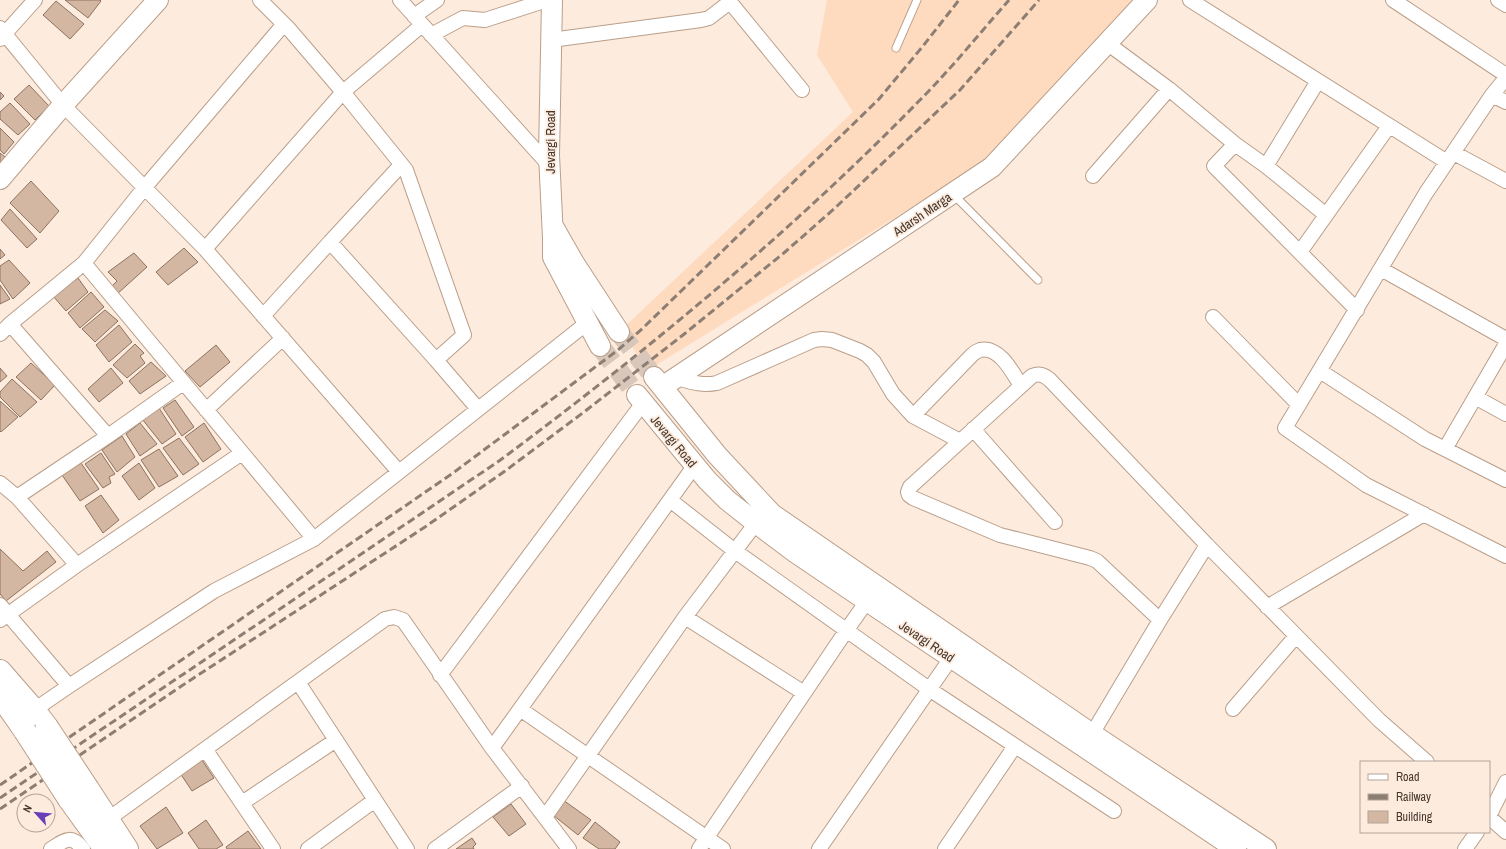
<svg xmlns="http://www.w3.org/2000/svg" width="1506" height="849" font-family="'Archivo Narrow',sans-serif">
  <style>
    .built { fill: #fedabf }
    .building { fill: #d4b7a2; stroke: #8c735f }
    .lines { fill: none; stroke-linecap: round; stroke-linejoin: round }
    .secondary-tunnel { stroke: #d8c7ba; stroke-width: 20; stroke-dasharray: 20 10; stroke-linecap: butt }
    .lane-casing { stroke: #ba9f8a; stroke-width: 9 }
    .street-casing { stroke: #ba9f8a; stroke-width: 16 }
    .secondary-casing { stroke: #ba9f8a; stroke-width: 22 }
    .primary-casing { stroke: #ba9f8a; stroke-width: 24 }
    .lane { stroke: #fff; stroke-width: 7 }
    .street { stroke: #fff; stroke-width: 14 }
    .secondary { stroke: #fff; stroke-width: 20 }
    .primary { stroke: #fff; stroke-width: 22 }
    .rail { stroke: #8c7e73; stroke-width: 3; stroke-dasharray: 8 4; stroke-linecap: butt }
    .primary-bridge-casing { stroke: #ba9f8a; stroke-width: 24; stroke-linecap: butt }
    .primary-bridge { stroke: #fff; stroke-width: 22 }
    .labels { text-anchor: middle; stroke-width: 3.5; stroke-linejoin: round; paint-order: stroke }
    .street-label { font-size: 13px; fill: #43372e; stroke: #fdebdd }
  </style>
  <rect width="100%" height="100%" fill="#fdebdd"/>
  <path class="built" d="M827,0H1134L988,160L648,370L621,330L853,112L817,55Z"/>
  <path class="building" d="M65,0H100L101,1L88,18Z
    M56,1L84,24L70,39L43,15Z
    M29,85L49,106L35,120L14,99Z
    M0,92L4,96L0,100Z
    M10,103L30,124L18,135L0,119V112Z
    M0,128L14,142L4,154L0,150Z
    M0,153L9,160L0,170Z
    M31,181L59,211L40,233L10,203Z
    M10,209L37,239L27,248L1,220Z
    M184,248L198,262L168,285L156,272Z
    M0,249L5,255L0,259Z
    M134,253L147,267L116,295L110,288L117,281L108,272Z
    M9,260L30,283L13,299L0,280V266Z
    M78,278L88,292L66,311L53,296Z
    M0,285L10,299L0,304Z
    M91,292L104,307L80,328L68,313Z
    M105,310L118,321L95,342L82,329Z
    M119,325L132,342L109,362L96,345Z
    M135,344L144,353L140,356L145,363L127,378L113,365Z
    M216,345L230,362L200,387L185,371Z
    M151,362L166,376L140,394L129,381Z
    M31,363L55,385L41,400L16,377Z
    M0,368L7,376L0,382Z
    M111,368L123,383L99,402L88,389Z
    M12,379L37,402L20,417L0,397V392Z
    M175,400L194,427L182,436L163,408Z
    M0,401L18,417L1,432L0,431Z
    M159,408L176,434L162,444L142,419Z
    M140,423L157,444L140,456L126,434Z
    M204,423L221,449L203,462L185,437Z
    M122,436L135,457L117,472L102,450Z
    M179,438L199,464L183,475L163,448Z
    M159,449L178,476L159,487L141,460Z
    M101,453L115,474L109,477L111,483L103,488L85,464Z
    M81,463L99,489L80,501L62,475Z
    M139,463L155,488L139,500L122,476Z
    M101,495L119,520L103,533L85,506Z
    M0,549L23,571L47,551L56,562L6,601L0,594Z
    M200,757L214,778L192,791L180,773Z
    M563,800L591,820L578,835L553,815Z
    M511,804L526,824L509,836L493,817Z
    M166,807L183,833L157,849L140,826Z
    M206,820L223,845L216,849H199L188,833Z
    M595,822L620,842L615,849H599L583,838Z
    M248,831L261,849H227L226,847Z
    M472,838L476,844L473,847L474,849H456Z"/>
  <g class="lines">
    <path class="secondary-tunnel" d="M619,332L654,377
      M600,346L637,395"/>
    <defs>
      <path id="lane" d="M896,48L917,0
        M954,195L1038,280"/>
      <path id="street" d="M260,0L289,29L343,92L406,170L464,335L436,360
        M400,0L549,165
        M1190,0L1447,162
        M1393,0L1506,75
        M1498,0L1506,5
        M414,16L437,0
        M284,24L145,187L84,263L314,539
        M0,28L63,105L205,249L399,472L587,323
        M431,35L463,18L485,20L547,0
        M0,39L35,0
        M551,40L701,20L709,18L730,2L802,90
        M1506,78L1492,95L1426,193L1285,428L1366,485L1506,556
        M1169,89L1235,144L1214,166L1357,310
        M1492,95L1506,102
        M1235,144L1266,166L1326,215
        M1454,153L1506,181
        M401,165L330,242L436,360L478,409
        M1266,166L1318,81
        M1093,176L1169,89L1107,43
        M205,249L343,92L422,25
        M1300,252L1389,126
        M84,263L10,324L108,436
        M1381,269L1506,339
        M263,316L330,242
        M1213,317L1299,405
        M0,334L10,324
        M1320,371L1425,439L1506,480
        M677,378C691,382 702,386 717,383L814,340L822,339L832,340L860,351L867,355L874,362L893,394L913,416L960,441
        M1475,397L1506,414
        M206,410L283,338
        M913,416L972,355C974,353 977,351 980,350C999,345 1013,373 1021,386
        M973,429L1055,522
        M1445,449L1506,344
        M0,483L17,497
        M670,500L735,551L929,689L1114,811
        M77,565L242,453
        M0,605L69,686
        M1267,607L1424,514
        M685,617L804,693
        M0,620L77,565L17,497L108,436L183,383
        M1160,620L1097,561L1090,558L1000,535L913,498L909,495L908,492L910,487L1032,376C1040,373 1044,375 1050,380L1207,545
        M440,675L643,403
        M298,682L407,849
        M520,709L723,849
        M1233,709L1296,636
        M34,710L69,686L214,591L314,539L399,472
        M1092,734L1160,620L1207,545L1379,720L1427,762
        M492,748L695,465
        M205,749L273,849
        M242,803L336,740
        M1489,816L1506,782
        M545,817L685,617L762,515
        M1489,817L1506,832
        M107,820L385,619L394,617L403,620L492,748L569,849
        M51,849C65,840 71,834 83,849
        M308,849L375,800
        M435,849L522,786
        M699,849L846,631L867,601
        M819,849L951,658
        M945,849L1015,746
        M1465,849L1477,832"/>
      <path id="secondary" d="M552,0L549,155L553,238V257L600,346
        M0,179L63,105L158,0
        M554,228L574,263L619,332
        M654,377L717,455L772,514L1092,734L1266,849
        M662,387L992,167L1147,0
        M637,395L707,480L727,500L756,523L796,553L867,601L1236,849"/>
      <path id="primary" d="M0,671L34,710L47,727
        M0,695L25,731
        M88,789L127,849
        M69,799L105,849"/>
    </defs>
    <use href="#lane" class="lane-casing"/>
    <use href="#street" class="street-casing"/>
    <use href="#secondary" class="secondary-casing"/>
    <use href="#primary" class="primary-casing"/>
    <use href="#lane" class="lane"/>
    <use href="#street" class="street"/>
    <use href="#secondary" class="secondary"/>
    <use href="#primary" class="primary"/>
    <path class="rail" d="M0,785L453,473L618,350L643,328L879,99L923,46L959,0
      M0,798L499,461C647,351 790,233 919,101C951,69 979,34 1009,0
      M0,809L186,683L425,527L505,471L584,412L683,335L785,252L835,208L960,90L1039,0"/>
    <defs>
      <path id="primary-bridge" d="M47,727L88,789
        M25,731L69,799"/>
    </defs>
    <use href="#primary-bridge" class="primary-bridge-casing"/>
    <use href="#primary-bridge" class="primary-bridge"/>
  </g>
  <g class="labels">
    <g class="street-label">
      <text transform="translate(550 142) rotate(-90)" y="5">Jevargi Road</text>
      <text transform="translate(922 214) rotate(-34)" y="5">Adarsh Marga</text>
      <text transform="translate(674 441) rotate(50)" y="5">Jevargi Road</text>
      <text transform="translate(927 641) rotate(34)" y="5">Jevargi Road</text>
    </g>
  </g>
  <rect x="1360" y="761" width="130" height="72" fill="#fdebdd" stroke="#b3a397"/>
  <rect x="1368" y="774" width="20" height="6" fill="#ffffff" stroke="#b3a397"/>
  <text x="1396" y="781" font-size="12" fill="#43372e">Road</text>
  <rect x="1368" y="794" width="20" height="6" fill="#8c7e73" stroke="#b3a397"/>
  <text x="1396" y="801" font-size="12" fill="#43372e">Railway</text>
  <rect x="1368" y="811" width="20" height="12" fill="#d4b7a2" stroke="#b3a397"/>
  <text x="1396" y="821" font-size="12" fill="#43372e">Building</text>
  <g transform="translate(36 813) rotate(297)"><circle r="19" fill="#fdebdd" stroke="#b3a397"/>
  <path d="M0-3L7 15L0 10L-7 15Z" fill="#6a3eb6"/>
  <text y="-6" font-size="11" font-weight="bold" text-anchor="middle" fill="#43372e">N</text>
  </g>
</svg>
